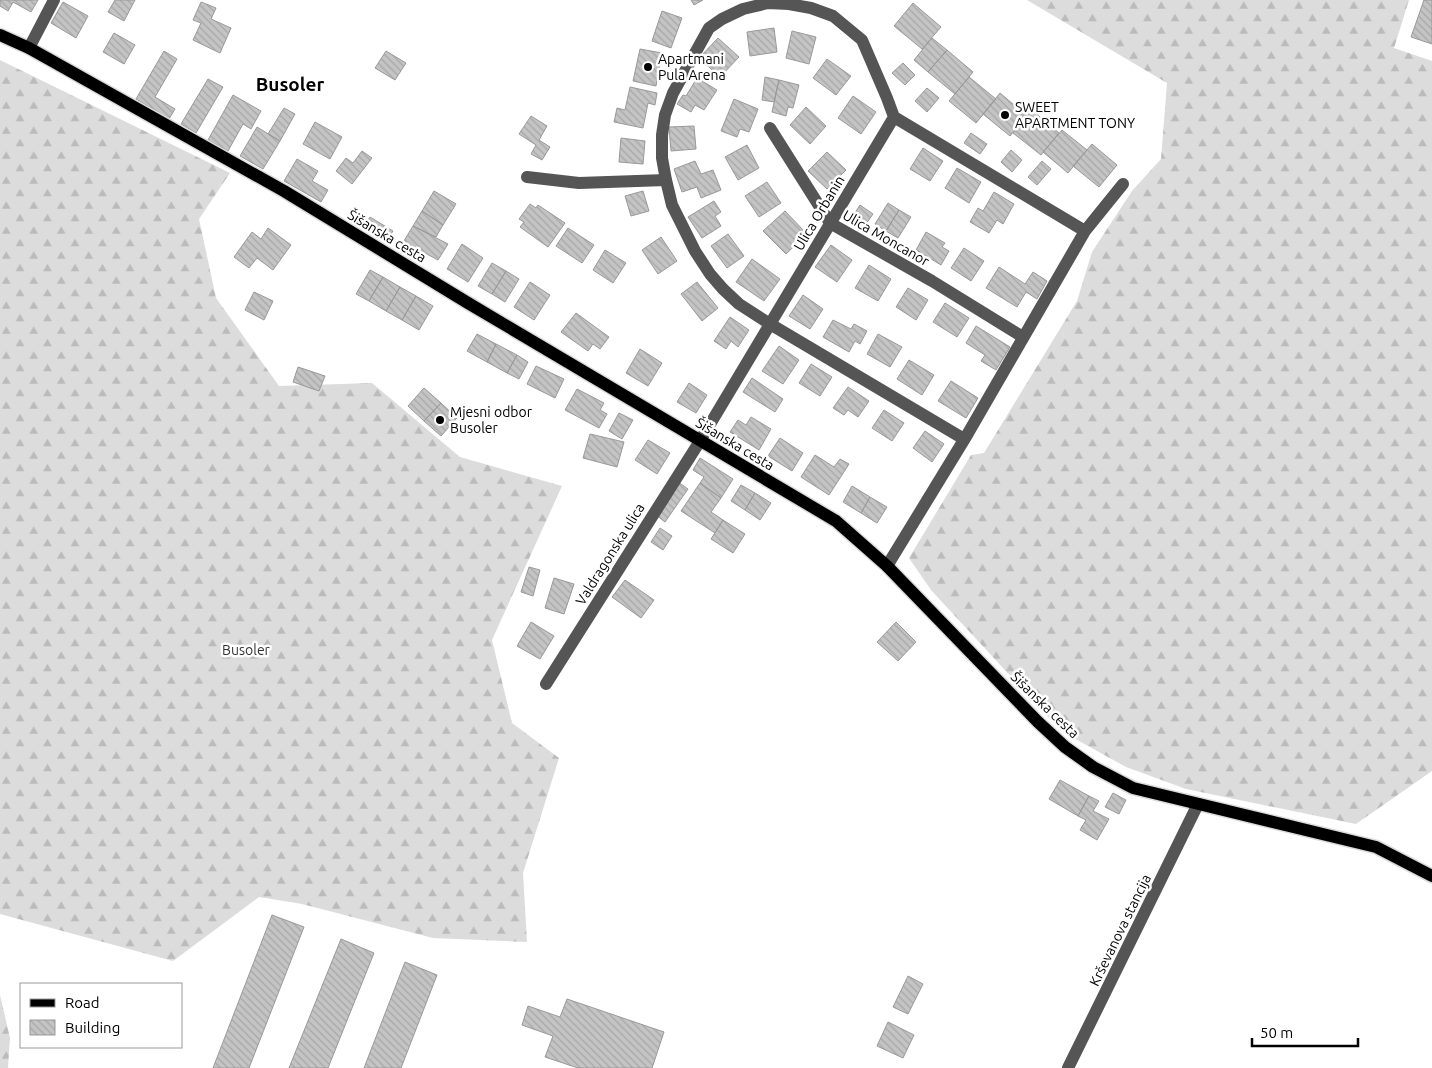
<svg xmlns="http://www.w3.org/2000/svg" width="1432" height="1068" font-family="Ubuntu,sans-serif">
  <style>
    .forest { fill: url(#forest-firs) }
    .building { fill: url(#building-back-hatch); stroke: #999 }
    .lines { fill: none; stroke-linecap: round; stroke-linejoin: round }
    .major-casing { stroke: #dbdbdb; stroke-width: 15 }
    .minor { stroke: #555; stroke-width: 12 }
    .major { stroke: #000; stroke-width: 12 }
    .poi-dot { fill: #000; stroke: #fff; stroke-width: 2 }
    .labels { text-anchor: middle; stroke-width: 5; stroke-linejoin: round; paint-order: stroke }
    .poi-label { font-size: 14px; fill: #000; stroke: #fff; text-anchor: start }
    .street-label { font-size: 14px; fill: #000; stroke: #fff }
    .park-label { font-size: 14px; fill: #333; stroke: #fff }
    .district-label { font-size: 19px; font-weight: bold; fill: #000; stroke: #fff }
  </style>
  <defs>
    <pattern id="forest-firs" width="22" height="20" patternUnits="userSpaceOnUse" patternTransform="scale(1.25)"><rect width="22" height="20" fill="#dcdcdc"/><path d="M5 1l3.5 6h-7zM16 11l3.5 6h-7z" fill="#bbb"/></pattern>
    <pattern id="building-back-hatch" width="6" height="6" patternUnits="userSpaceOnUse" patternTransform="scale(1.25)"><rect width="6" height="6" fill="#c4c4c4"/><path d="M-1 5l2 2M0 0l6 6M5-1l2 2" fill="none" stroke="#a7a7a7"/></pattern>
  </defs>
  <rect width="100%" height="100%" fill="#fff"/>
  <path class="forest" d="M1027,0H1409L1394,48L1432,61V771L1356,824L1186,789L1126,767L1061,731L931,590L909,558L971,455L984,453L1077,301L1092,252L1132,191L1161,159L1167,83Z
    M0,60L230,173L199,219L216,298L279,386L372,383L460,457L562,486L492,640L512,723L559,758L523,873L527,942L433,938L302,904L259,897L173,961L0,914Z
    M0,995L10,1038L8,1068H0Z"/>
  <path class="building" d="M0,0H38L31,12L13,2L8,11L0,6Z
    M115,0H135L124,21L108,12Z
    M691,0H703L694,5Z
    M1424,0H1432V44L1411,37Z
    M63,2L88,16L76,38L51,23Z
    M201,2L216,8L211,19L231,28L220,53L193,40L201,23L193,20Z
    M913,3L941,27L922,49L894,26Z
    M662,11L682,18L671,48L652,41Z
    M774,28L777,52L750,56L747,32Z
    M792,31L816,37L809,64L786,58Z
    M114,33L135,45L124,64L103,52Z
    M718,38L739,57L720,77L699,58Z
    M932,38L947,50L928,72L914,60Z
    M640,49L662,53L656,86L633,81Z
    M947,50L973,72L955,94L928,72Z
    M164,51L177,59L155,97L175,109L169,119L136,99Z
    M386,51L406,63L395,80L375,68Z
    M827,59L851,76L836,95L813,78Z
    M903,63L915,75L905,85L892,73Z
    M765,77L779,80L774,102L762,100Z
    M969,77L996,99L976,123L949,101Z
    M697,78L717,90L704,110L695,105L691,112L677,104L683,95L686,96Z
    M208,79L223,87L196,133L181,124Z
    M779,80L799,85L793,108L788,107L786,116L772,112Z
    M630,87L657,93L655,105L648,103L643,128L614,122L617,108L625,110Z
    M927,88L939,98L927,112L915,101Z
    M1000,93L1027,116L1010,136L983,114Z
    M233,95L261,111L251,129L243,124L228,151L208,140Z
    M853,96L876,112L861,134L838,118Z
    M734,99L758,109L749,132L740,129L737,137L721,131Z
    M806,107L826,126L810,144L790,125Z
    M284,108L295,114L280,141L268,134Z
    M1032,110L1059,133L1041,155L1013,133Z
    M531,116L547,126L539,140L550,147L542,160L531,154L536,145L519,134Z
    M315,122L342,137L330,159L303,144Z
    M694,126L696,149L671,151L669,127Z
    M257,127L280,141L263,169L240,156Z
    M1062,130L1087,150L1068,173L1043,152Z
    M971,133L987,144L980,154L964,143Z
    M621,138L645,141L643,164L619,162Z
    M1092,144L1117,165L1099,187L1073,166Z
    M747,145L759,168L738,180L725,157Z
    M923,148L943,161L930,181L910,169Z
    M1011,150L1022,160L1012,172L1001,162Z
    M362,151L372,158L352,184L336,171L346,158L353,163Z
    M827,152L846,170L827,189L808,171Z
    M297,159L318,171L312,181L328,190L321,202L284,181Z
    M695,161L701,174L713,170L721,190L701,198L697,187L682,192L674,169Z
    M1042,161L1051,169L1037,185L1028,177Z
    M957,168L981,182L969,203L945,188Z
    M767,182L781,203L759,217L745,196Z
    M434,191L456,204L443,225L422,211Z
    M643,191L649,211L631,216L625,196Z
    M994,192L1014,204L1003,224L997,220L989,233L970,222L978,208L983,211Z
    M714,201L721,212L715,216L721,226L702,238L688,217Z
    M888,203L899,210L886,231L875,224Z
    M530,204L536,208L538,205L565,223L548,247L520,227L524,222L519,219Z
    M860,205L873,214L866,224L853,216Z
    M899,210L911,217L898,238L886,231Z
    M422,211L443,225L436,237L413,226Z
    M785,211L807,234L786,254L763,231Z
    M370,217L393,231L386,242L363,227Z
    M413,226L448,244L438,260L425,253L420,261L399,249Z
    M268,228L291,245L273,270L257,258L249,268L234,257L252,232L261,239Z
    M568,228L594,245L582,263L556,246Z
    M926,232L945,243L942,247L949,251L941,265L916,250Z
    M728,234L744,256L727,268L711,246Z
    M661,237L677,261L658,274L642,250Z
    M462,244L483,258L468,282L447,269Z
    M831,245L852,260L837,282L815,267Z
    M964,248L984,261L971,281L951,268Z
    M605,250L626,263L613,283L593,270Z
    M752,259L780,279L764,301L736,282Z
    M492,263L506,271L492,294L478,286Z
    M869,265L891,279L878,301L855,288Z
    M999,267L1025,284L1033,272L1047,281L1037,299L1026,292L1017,307L986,288Z
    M370,270L383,277L369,301L356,294Z
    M506,271L519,279L505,302L492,294Z
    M383,277L400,287L386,311L369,301Z
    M530,282L550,295L534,320L514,307Z
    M697,282L718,308L702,321L681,294Z
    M400,287L416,296L402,320L386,311Z
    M908,288L928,300L916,320L896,307Z
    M254,292L273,301L264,320L245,310Z
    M803,295L823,309L810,329L789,316Z
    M416,296L433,306L419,330L402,320Z
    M945,303L969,318L957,337L933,322Z
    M576,313L609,337L600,349L593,344L588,351L561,332Z
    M730,317L749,330L738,347L731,341L726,349L714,341Z
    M833,320L851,329L854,324L867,331L860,344L855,341L849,352L823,337Z
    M976,326L1010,347L996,370L981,361L985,355L966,343Z
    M477,334L496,344L487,362L467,351Z
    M878,334L902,347L890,367L867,354Z
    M496,344L517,355L507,373L487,362Z
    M779,346L799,360L783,384L762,371Z
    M640,349L662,363L648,386L626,373Z
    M517,355L528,362L519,379L507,373Z
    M909,360L934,375L922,395L897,379Z
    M811,364L832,377L820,396L799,383Z
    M536,366L564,379L555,398L527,384Z
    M298,367L325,376L319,391L293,382Z
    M752,378L783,399L775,412L743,392Z
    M951,381L978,398L966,418L938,401Z
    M689,383L707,395L696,413L677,402Z
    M848,387L869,401L858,417L848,410L844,415L833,408Z
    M424,388L441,403L424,421L408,406Z
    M577,389L604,403L600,410L607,414L599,428L565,410Z
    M441,403L457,418L441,436L424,421Z
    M884,410L904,423L892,441L872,428Z
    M619,413L633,420L622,439L609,431Z
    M751,417L771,429L759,450L730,432L738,420L746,425Z
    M925,431L944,444L932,462L913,448Z
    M590,434L624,442L617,467L583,458Z
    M780,438L803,453L792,471L768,456Z
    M648,440L670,453L657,474L635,460Z
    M815,455L834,467L840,459L849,464L829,495L801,477Z
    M700,458L733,479L721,498L700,483L704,477L693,470Z
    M678,482L688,489L665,522L656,515Z
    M700,483L721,498L711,512L723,520L715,533L681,511Z
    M741,485L755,493L745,510L731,501Z
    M852,486L870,497L861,513L843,502Z
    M755,493L771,503L760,520L745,510Z
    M870,497L887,507L877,523L861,513Z
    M723,520L745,534L733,553L711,539Z
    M660,528L672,536L663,550L651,542Z
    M529,567L540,570L533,596L521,592Z
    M554,578L574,584L564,614L545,608Z
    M625,580L654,600L641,618L612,597Z
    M531,622L554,636L540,659L517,646Z
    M896,622L916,642L898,661L877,642Z
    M1060,780L1089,796L1078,816L1049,799Z
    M1113,793L1126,800L1119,814L1105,807Z
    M1089,796L1099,801L1093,811L1109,819L1097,840L1080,830L1086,820L1078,816Z
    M272,915L304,927L249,1068H213Z
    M341,939L374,953L328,1068H289Z
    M405,962L437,975L401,1068H364Z
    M908,976L923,984L908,1014L893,1007Z
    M567,999L664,1032L652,1068H578L545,1057L553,1036L522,1025L528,1006L560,1017Z
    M888,1022L914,1035L903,1058L877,1046Z"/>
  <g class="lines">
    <defs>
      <path id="major" d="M0,35L29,48L284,191L468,303L836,521L887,566L1038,722L1065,747L1093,767L1133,788L1376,847L1432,876"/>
    </defs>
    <use href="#major" class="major-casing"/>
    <path class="minor" d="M29,48L54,0
      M770,128L830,223L932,281L1023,337
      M527,177L579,183L666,180
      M964,439L770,324L739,304L723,289L710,274L695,251L672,205L666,180L662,158V135L665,115L673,93L709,28L722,19L743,9L768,3L789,4L811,8L833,16L862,40L887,98L894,117L1085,231
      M887,566L967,435L1085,231L1123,184
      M546,684L700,441L894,117
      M1068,1068L1198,804"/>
    <use href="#major" class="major"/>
  </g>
  <g class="poi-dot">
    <circle cx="648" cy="67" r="5"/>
    <circle cx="1005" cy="115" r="5"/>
    <circle cx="440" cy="420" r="5"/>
  </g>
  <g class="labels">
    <g class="poi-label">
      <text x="658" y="64">Apartmani<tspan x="658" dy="16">Pula Arena</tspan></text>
      <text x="1015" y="112">SWEET<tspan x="1015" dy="16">APARTMENT TONY</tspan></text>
      <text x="450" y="417">Mjesni odbor<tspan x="450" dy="16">Busoler</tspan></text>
    </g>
    <g class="street-label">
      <text transform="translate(819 213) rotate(-59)" y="5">Ulica Orbanin</text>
      <text transform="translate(387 236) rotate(31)" y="5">Šišanska cesta</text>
      <text transform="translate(886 238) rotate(30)" y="5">Ulica Moncanor</text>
      <text transform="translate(735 444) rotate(31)" y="5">Šišanska cesta</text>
      <text transform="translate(610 554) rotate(-58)" y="5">Valdragonska ulica</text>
      <text transform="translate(1045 705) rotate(44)" y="5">Šišanska cesta</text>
      <text transform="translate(1120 930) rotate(-64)" y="5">Krševanova stancija</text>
    </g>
    <g class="park-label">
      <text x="246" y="655">Busoler</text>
    </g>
    <g class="district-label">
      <text x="290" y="91">Busoler</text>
    </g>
  </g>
  <rect x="20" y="983" width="162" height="65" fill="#ffffff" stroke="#999999"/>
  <rect x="30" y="999" width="25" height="8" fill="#000000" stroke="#999999"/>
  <text x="65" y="1008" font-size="15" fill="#000000">Road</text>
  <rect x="30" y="1020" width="25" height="15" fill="url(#building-back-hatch)" stroke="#999999"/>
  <text x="65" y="1033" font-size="15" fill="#000000">Building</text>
  <path d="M1252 1038v8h106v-8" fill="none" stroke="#000000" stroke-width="2.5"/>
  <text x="1260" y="1038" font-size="15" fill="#000000" stroke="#ffffff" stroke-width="4" paint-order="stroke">50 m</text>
</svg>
